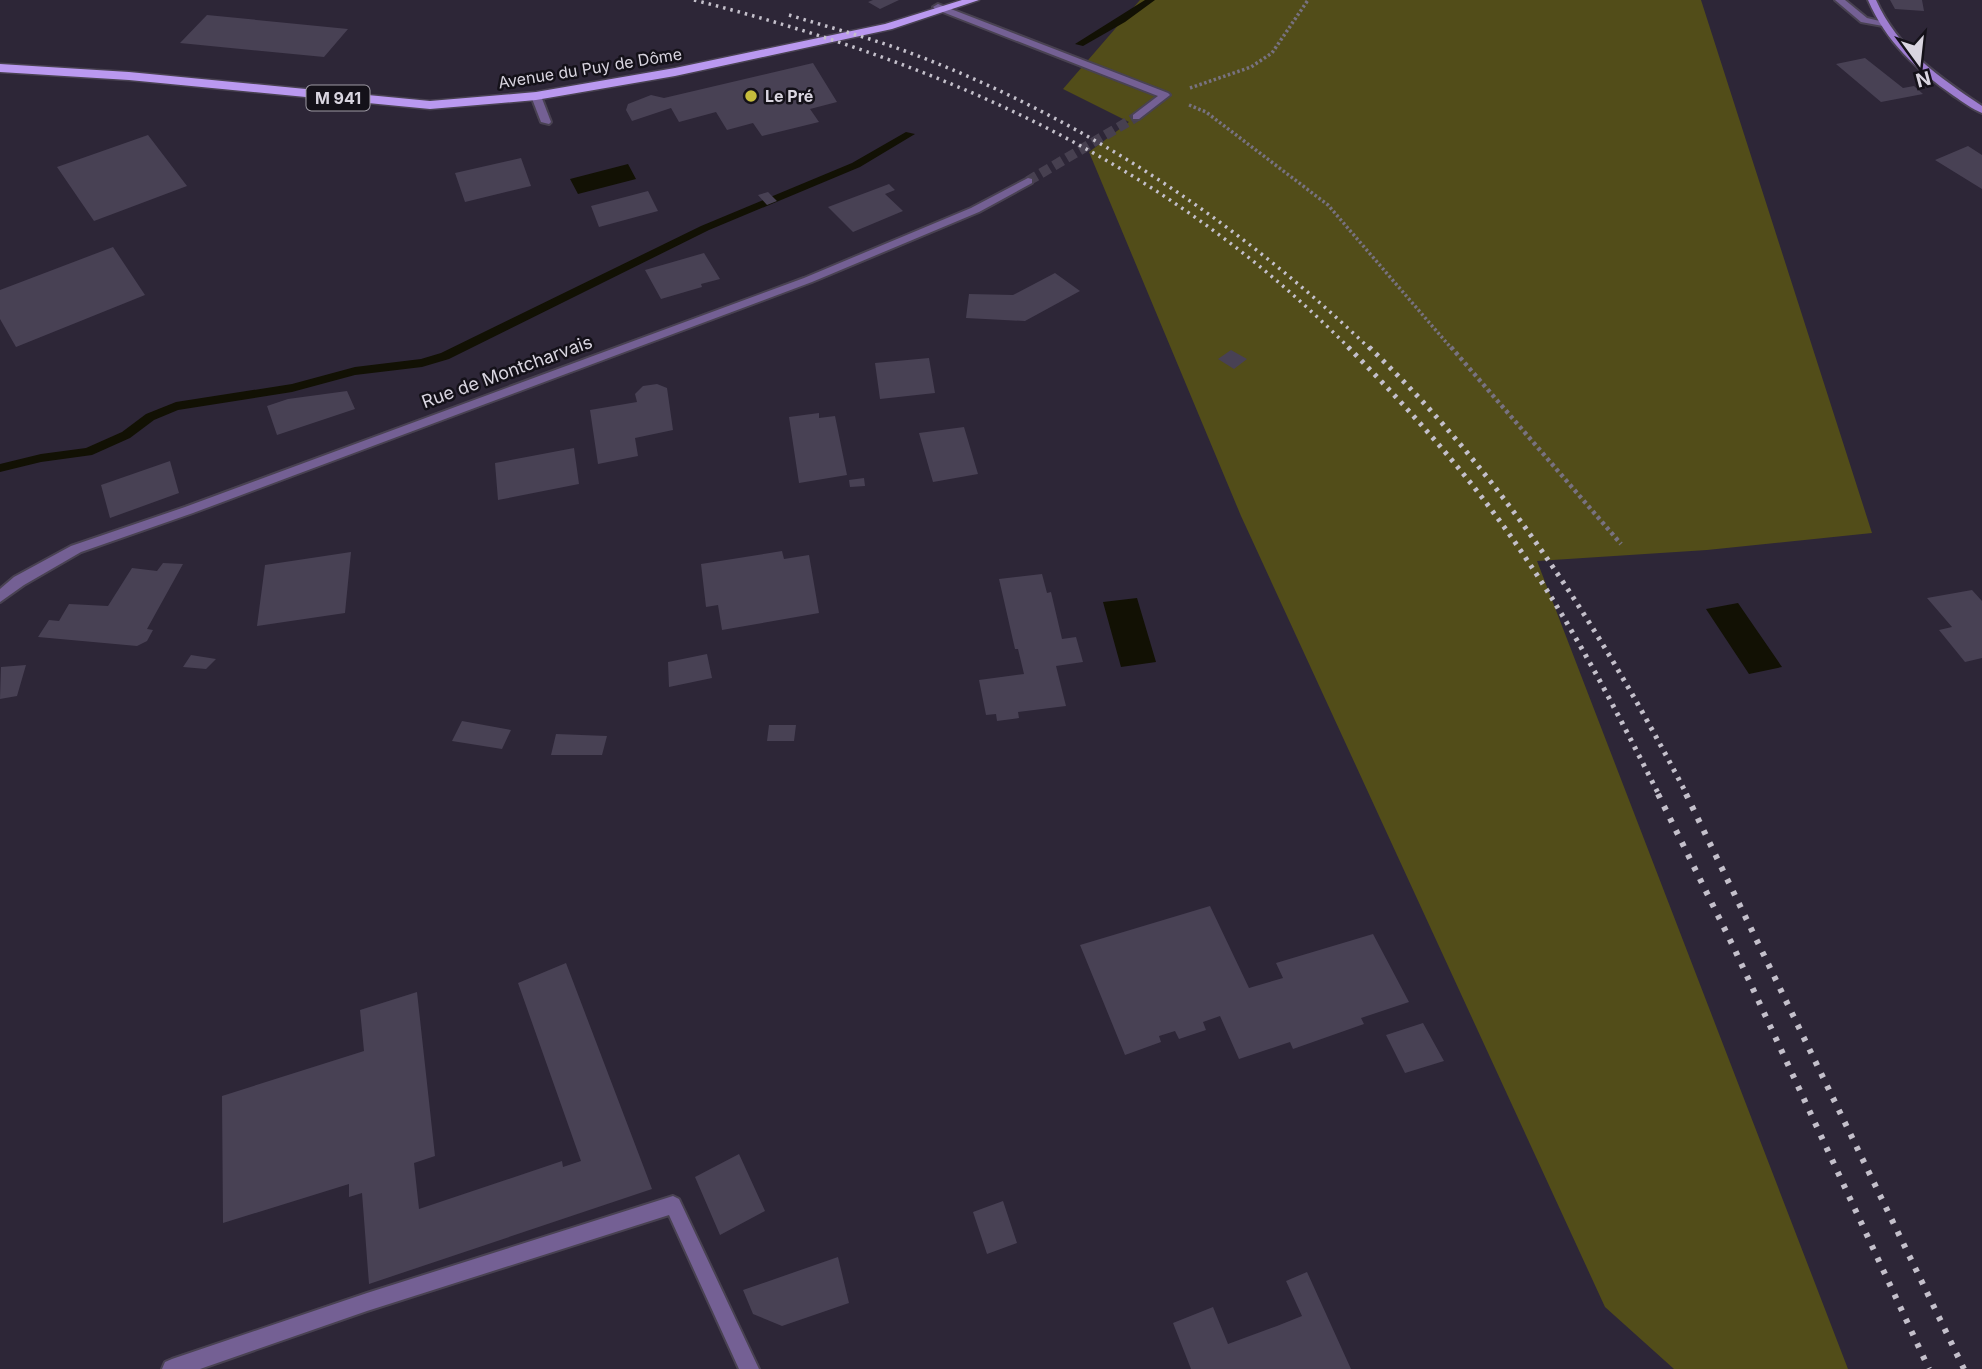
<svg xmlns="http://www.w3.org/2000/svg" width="1982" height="1369" font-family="Inter,sans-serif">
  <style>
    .green { fill: #524d19 }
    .water { fill: #121104 }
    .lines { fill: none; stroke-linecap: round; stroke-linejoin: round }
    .stream { fill: #121104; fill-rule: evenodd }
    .building { fill: #484154 }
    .street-tunnel { stroke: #474050; stroke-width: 10; stroke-dasharray: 10 5; stroke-linecap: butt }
    .lane-casing { stroke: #494252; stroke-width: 4 }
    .street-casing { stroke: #494252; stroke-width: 4 }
    .secondary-casing { stroke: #494252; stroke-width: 4 }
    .primary-casing { stroke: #494252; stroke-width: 3 }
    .path-far1 { stroke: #787280; stroke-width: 3.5; stroke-dasharray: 2.5 2.5; stroke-linecap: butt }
    .path { stroke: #787280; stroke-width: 4.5; stroke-dasharray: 3.5 3.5; stroke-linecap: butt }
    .lane { fill: #746094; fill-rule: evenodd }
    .street { fill: #746094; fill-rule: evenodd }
    .secondary { fill: #9e7dd1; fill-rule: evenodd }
    .primary { fill: #ba99f0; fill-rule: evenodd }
    .rail-far2 { stroke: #c4c0cb; stroke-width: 3.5; stroke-dasharray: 2.5 5; stroke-linecap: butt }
    .rail-far1 { stroke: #c4c0cb; stroke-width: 5; stroke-dasharray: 3.5 6; stroke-linecap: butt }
    .rail { stroke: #c4c0cb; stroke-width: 6; stroke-dasharray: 4.5 9; stroke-linecap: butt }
    .poi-dot { fill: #c6bc3c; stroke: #141119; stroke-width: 2.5 }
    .labels { text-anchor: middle; stroke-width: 5; stroke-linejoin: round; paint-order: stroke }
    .far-street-label { font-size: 16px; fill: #d9d5e0; stroke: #141119 }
    .far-poi-label { font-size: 16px; font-weight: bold; fill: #d9d5e0; stroke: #141119; text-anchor: start }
    .shield { fill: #141119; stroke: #9e9aa4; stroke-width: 2 }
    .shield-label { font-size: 16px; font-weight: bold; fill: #d9d5e0 }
    .street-label { font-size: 18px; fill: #d9d5e0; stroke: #141119 }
  </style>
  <rect width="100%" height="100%" fill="#2d2637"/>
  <path class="green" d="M1140,0H1701L1872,533L1707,550L1537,561L1848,1369H1674L1605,1307L1241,516L1089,152L1129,122L1063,89Z"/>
  <path class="water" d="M628,164L636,179L578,194L570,179Z
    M1137,598L1156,662L1121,667L1103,602Z
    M1738,603L1782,667L1749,674L1706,609Z"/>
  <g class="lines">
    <path class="stream" d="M1145,0H1155L1125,22L1083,46L1075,44Z
      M906,132L915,134L860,167L709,230L449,359L422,367L355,375L292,392L178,410L154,420L130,438L92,455L41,462L0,472V464L41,454L86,448L122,432L146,414L176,402L292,384L355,367L421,359L441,353L701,226L852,163Z"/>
  </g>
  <path class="building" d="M873,0H899L880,9L868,2Z
    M1890,0H1922L1924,11L1895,9Z
    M207,15L348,29L324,57L180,43Z
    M1865,58L1903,88L1914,86L1923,94L1881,102L1836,64Z
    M813,63L837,102L810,109L819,122L762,136L753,123L727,130L716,112L679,122L671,108L632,121L626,110L628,104L651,95L664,98Z
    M148,135L187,186L94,221L57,167Z
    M1968,146L1982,155V189L1935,160Z
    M521,158L531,186L465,202L455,173Z
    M889,184L895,190L885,194L903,211L853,232L828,207Z
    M648,191L658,211L599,227L591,206Z
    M768,192L777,201L767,205L758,195Z
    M113,247L145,295L16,347L0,319V290Z
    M704,253L720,279L701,284L702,287L661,299L645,270Z
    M1055,273L1080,291L1025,321L966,318L969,294L1013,295Z
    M1231,350L1247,359L1234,369L1218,359Z
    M929,358L935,393L880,399L875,363Z
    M657,384L667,388L673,430L635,438L638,456L598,464L590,410L637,402L635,394L643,386Z
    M347,391L355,409L277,435L267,406L288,399Z
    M819,413V418L835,416L847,475L799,483L789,417Z
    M964,427L978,474L933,482L919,433Z
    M574,448L579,484L498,500L495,463Z
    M170,461L179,493L110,518L101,485Z
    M864,478L865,486L850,487L849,480Z
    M782,551L784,559L809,555L819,613L722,630L718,605L706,607L701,564Z
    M351,552L345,613L257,626L265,565Z
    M163,563L183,564L147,629L153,630L147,641L137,646L38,637L49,620L59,621L69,604L108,606L132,568L157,571Z
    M1042,574L1047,593L1051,592L1062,639L1076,637L1083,662L1056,666L1066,706L1018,712L1019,718L997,721L996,714L986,715L979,680L1024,674L1018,649H1015L999,579Z
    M1972,590L1982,601V658L1965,662L1939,630L1952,627L1927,598Z
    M707,654L712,678L669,687L668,662Z
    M191,655L216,659L206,669L183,667Z
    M26,665L17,696L0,699L1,667Z
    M462,721L511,730L502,749L452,741Z
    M769,725H796L794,741H767Z
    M556,734L607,736L602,755H551Z
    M1210,906L1249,988L1283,978L1276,963L1373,934L1409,1002L1361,1018L1364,1024L1293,1049L1290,1042L1239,1059L1220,1016L1203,1022L1206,1030L1179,1039L1175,1031L1159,1036L1161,1042L1125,1055L1080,945Z
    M566,963L652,1189L369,1284L362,1193L349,1197V1184L223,1223L222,1096L364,1051L360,1010L417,992L435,1156L414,1163L419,1209L562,1161L563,1167L581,1161L518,983Z
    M1423,1023L1444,1061L1405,1073L1386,1035Z
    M739,1154L765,1211L720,1235L695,1177Z
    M1003,1201L1017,1243L987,1254L973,1212Z
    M838,1257L849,1303L782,1326L753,1314L743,1290Z
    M1307,1272L1351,1369H1191L1173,1323L1213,1307L1228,1344L1277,1326L1302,1316L1286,1281Z"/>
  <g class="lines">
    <path class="street-tunnel" d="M1028,181L1136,117"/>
    <defs>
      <path id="lane" d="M533,94L541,96L551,122L549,124L541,122L531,96Z"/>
      <path id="street" d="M1835,0H1845L1867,18L1888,23L1883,26L1861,22Z
        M938,4L1168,93L1170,95L1139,119H1133V115L1158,96L935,9L933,7Z
        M1028,178L1032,179V183L979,212L812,282L193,513L81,552L24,585L0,602V589L14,577L71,546L185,507L804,278L971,208Z
        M673,1196L679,1199L759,1369H739L669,1215L367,1311L200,1369H162L165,1362L172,1359L367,1293Z"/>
      <path id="secondary" d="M1868,0H1876C1898,49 1939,77 1982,106V113C1972,109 1963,102 1954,96C1917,70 1886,42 1868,0Z"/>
      <path id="primary" d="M962,0H979L892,29L675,76L536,100L430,109L129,80L0,72V64L129,72L430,101L536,92L675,68L885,24Z"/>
    </defs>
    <use href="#lane" class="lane-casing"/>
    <use href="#street" class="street-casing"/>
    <use href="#secondary" class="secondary-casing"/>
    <use href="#primary" class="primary-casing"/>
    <path class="path-far1" d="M1190,88L1251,67L1272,53L1308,0
      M1189,105L1206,112L1328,205L1452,349"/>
    <path class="path" d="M1451,347L1621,544"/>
    <use href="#lane" class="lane"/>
    <use href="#street" class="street"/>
    <use href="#secondary" class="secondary"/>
    <use href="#primary" class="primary"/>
    <path class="rail-far2" d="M694,0C945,64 1165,161 1350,349
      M789,15C828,27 867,37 905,51C1080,116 1236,220 1370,349"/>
    <path class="rail-far1" d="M1348,347C1414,414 1477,484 1529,563C1579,637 1619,716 1659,795
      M1369,347C1503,475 1602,631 1687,795"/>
    <path class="rail" d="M1658,794L1734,948L1929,1369
      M1686,794L1964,1369"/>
  </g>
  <circle class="poi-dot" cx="751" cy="96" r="7"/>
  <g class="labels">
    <g class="far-street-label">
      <text transform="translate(590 68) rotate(-9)" y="6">Avenue du Puy de Dôme</text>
    </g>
    <g class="far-poi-label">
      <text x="765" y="102">Le Pré</text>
    </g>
    <rect class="shield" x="306.5" y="85.5" width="63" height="25" rx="5"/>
    <g class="shield-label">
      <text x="338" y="104">M 941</text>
    </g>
    <g class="street-label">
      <text transform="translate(507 372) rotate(-20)" y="6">Rue de Montcharvais</text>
    </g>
  </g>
  <g transform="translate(1919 63) rotate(165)" stroke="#141119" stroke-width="5" paint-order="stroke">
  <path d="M0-5L12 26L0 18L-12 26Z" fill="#d9d5e0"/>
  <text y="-10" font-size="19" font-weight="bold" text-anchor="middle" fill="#d9d5e0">N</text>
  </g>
</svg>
